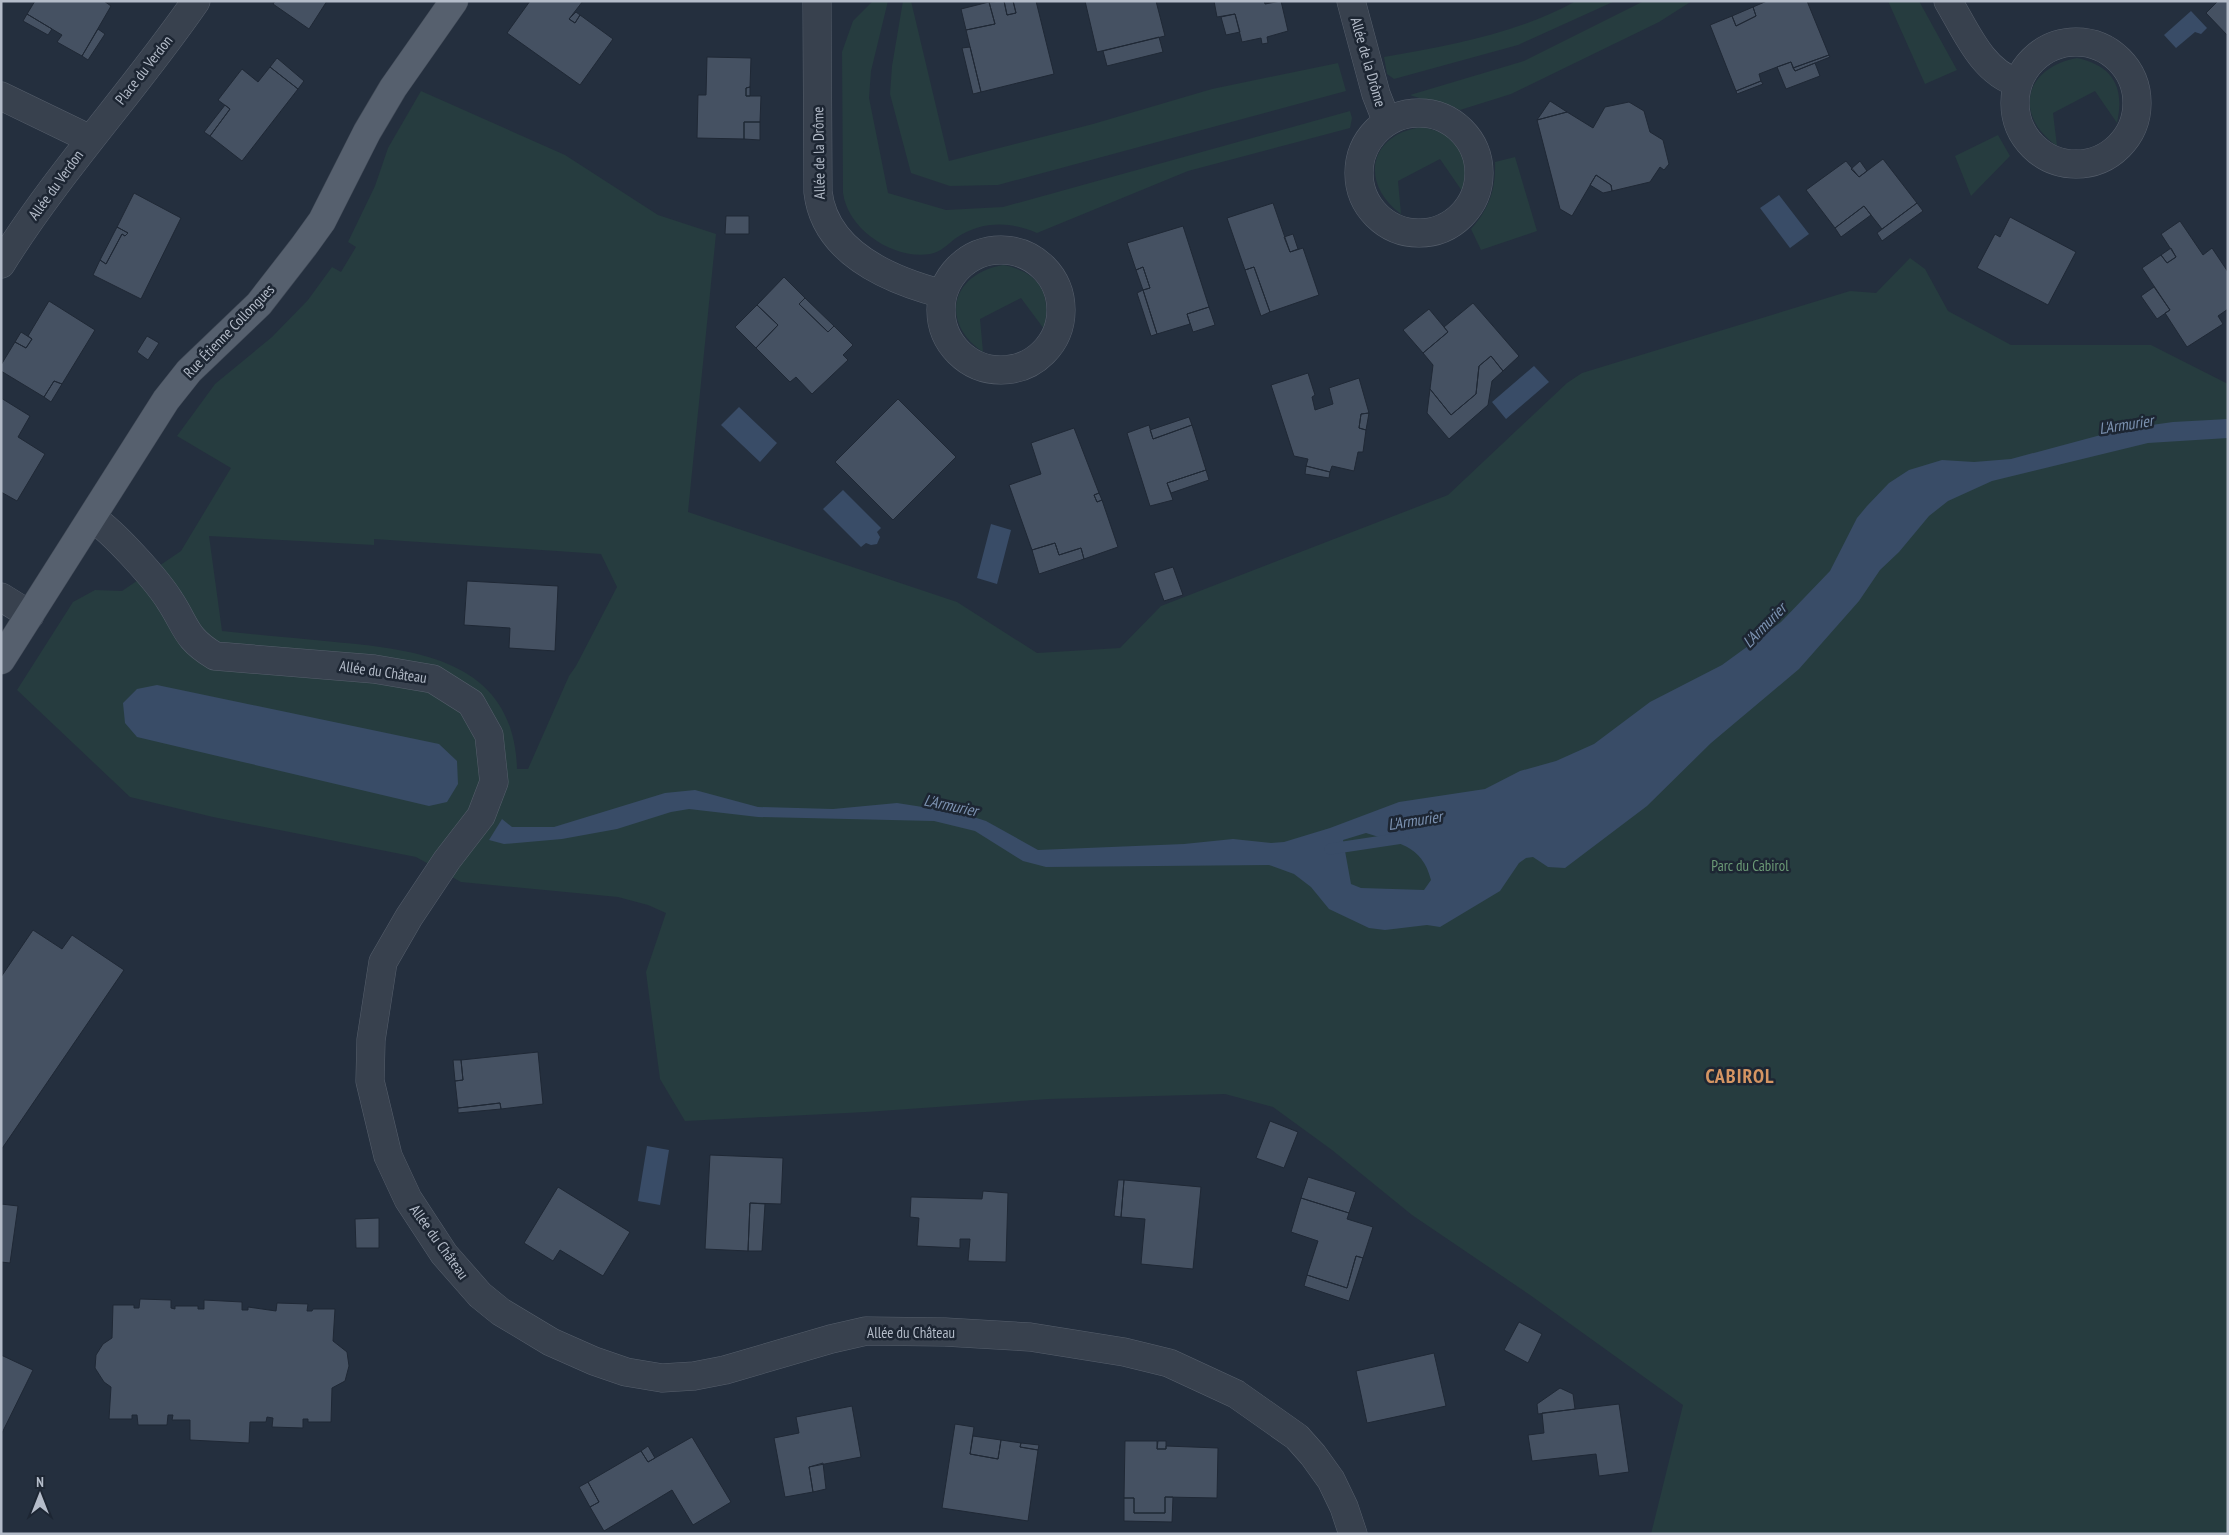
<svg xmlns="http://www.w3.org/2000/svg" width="2229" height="1535" font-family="'PT Sans Narrow',sans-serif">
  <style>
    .green { fill: #263c3f; fill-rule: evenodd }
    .water { fill: #394c67; fill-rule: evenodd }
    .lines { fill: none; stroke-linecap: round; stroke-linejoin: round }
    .stream { stroke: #394c67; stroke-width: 11 }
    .building { fill: #455162; stroke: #1f2835 }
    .minor-casing { stroke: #565f6c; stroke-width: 29 }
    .major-casing { stroke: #414a57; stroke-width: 29 }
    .minor { stroke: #38414e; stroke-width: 28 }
    .major { stroke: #56606e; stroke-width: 28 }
    .labels { text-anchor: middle; stroke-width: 5; stroke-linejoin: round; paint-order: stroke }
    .street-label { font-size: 15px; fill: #b4bcc9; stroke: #1d2633 }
    .park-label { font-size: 15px; fill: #6b9a76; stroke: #1d2633 }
    .water-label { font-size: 16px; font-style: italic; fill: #7c92b1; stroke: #1d2633 }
    .district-label { font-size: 20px; font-weight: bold; letter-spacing: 1px; fill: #d59563; stroke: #1d2633 }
  </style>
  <rect width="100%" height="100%" fill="#242f3e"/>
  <path class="green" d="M873,1H888L871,71L869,98L888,193L946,210L1003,207L1350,111L1352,118L1350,128L1188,171L1037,233C1010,221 981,221 956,238C948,244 941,252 930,254C894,260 848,230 843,193L842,52L853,21Z
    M903,1H911L949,161L1093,124L1212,89L1338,63L1346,91L998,185L950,186L911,173L890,94L892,66Z
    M1576,1H1615L1518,45L1394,79L1387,74L1384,57C1451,45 1516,34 1576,1Z
    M1644,1H1692L1659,22L1511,94L1460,110C1442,100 1429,102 1410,95L1524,61Z
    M1888,1H1919L1957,70L1925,84Z
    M2077,58C2113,66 2125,87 2117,123L2095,91L2053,113L2057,146C2013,115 2024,68 2077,58Z
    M421,91L565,155L658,215L716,234L688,512L957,602L1037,653L1120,648L1161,606L1448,495L1567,383L1582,373L1850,291L1876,293L1910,258L1925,269L1948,311L2011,345H2151L2228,384V1534H1651L1683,1405L1530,1295L1412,1215L1332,1150L1273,1107L1225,1094L1049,1099L866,1112L685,1121L660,1079L646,972L666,913L648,905L618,897L461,882L416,857L213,817L130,797L17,690L73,602L95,590L122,591L181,551L231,468L177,436L215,384L272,337L308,300L332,267L341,272L356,247L348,242L375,186L388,148ZM209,536L374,545V539L601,554L617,587L576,666L569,676L528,769H517C514,662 422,650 335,642C297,638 259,635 222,631Z
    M1422,127C1458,134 1471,155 1462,191L1440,159L1398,181L1401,214C1359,183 1369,134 1422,127Z
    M1998,135L2010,156L1971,196L1955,156Z
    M1515,157L1537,231L1481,250L1471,229C1489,209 1496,189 1495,162Z
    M1003,265C1039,272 1052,293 1044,329L1021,298L980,319L983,352C939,322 951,274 1003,265Z"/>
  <path class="water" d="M2191,11L2207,28L2201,34L2195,32L2176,48L2164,35Z
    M1779,195L1809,234L1790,248L1760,208Z
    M1534,366L1549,382L1506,419L1492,402Z
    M739,407L777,443L760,462L721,425Z
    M2228,419V438L2148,443L1992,481L1948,501L1929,516L1899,552L1880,570L1859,601L1799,669L1711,743L1647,806L1565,868L1548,867L1533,857L1526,858L1519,863L1500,891L1440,927L1427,925L1385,930L1369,928L1329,909L1311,887L1294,874L1269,865L1046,867L1023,861L975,831L934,821L758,817L689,809L671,812L617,829L562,839L504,844L489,840L502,819L512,827H554L665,793L695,790L758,807L833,809L897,803L961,813L986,821L1038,850L1184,844L1233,839L1271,843L1284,842L1330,828L1399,802L1485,789L1520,771L1556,761L1594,744L1650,702L1722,665L1781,622L1830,571L1857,518L1867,506L1889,483L1909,470L1942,460L1974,462L2011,459L2123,429L2173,422ZM1366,833C1397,843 1422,844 1431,880L1424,890L1361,888L1351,884L1343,840Z
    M843,490L881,528L877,532L880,537L877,544L871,545L866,543L861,547L823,509Z
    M991,524L1011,530L997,584L977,578Z
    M157,685L439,744L457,761L458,784L447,802L429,806L137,737L125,723L123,703L137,689Z
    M647,1146L669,1150L660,1205L638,1201Z"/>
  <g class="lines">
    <path class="stream" d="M1330,849L1403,838"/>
  </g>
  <path class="building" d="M35,1H104L111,6L82,56L57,42L62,35L27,14Z
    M275,1H327L309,29L273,4Z
    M530,1H583L569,19L575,23L580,15L613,39L580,85L507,33Z
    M1004,1H1013L1016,13L1007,15Z
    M1004,1L1007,15L1016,13L1013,1H1036L1054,74L981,92L966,30L995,24L989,2Z
    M1085,1H1156L1165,36L1097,52Z
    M1214,1H1264L1265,4L1281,1L1288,31L1267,37L1268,43L1262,44L1261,38L1242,42L1235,14L1217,17Z
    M1767,1H1807L1829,55L1793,68L1791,62L1777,67L1759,74L1761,81L1736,91L1710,25L1732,16L1736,26L1756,16L1753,7Z
    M2218,1H2228V36L2206,13Z
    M989,2L995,24L966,30L961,9Z
    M1753,7L1756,16L1736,26L1732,16Z
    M576,12L580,15L575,23L569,19Z
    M27,14L52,29L48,35L23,21Z
    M1235,14L1240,32L1226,35L1221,17Z
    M98,29L105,34L88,60L82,56Z
    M1159,37L1163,52L1107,66L1103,51Z
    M970,47L981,92L973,94L962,48Z
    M1829,55L1830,57L1795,71L1793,68Z
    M707,57L751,58L750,87L746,88V96H761L760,122H744V139L697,138L698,95H706Z
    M277,58L304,81L298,89L270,67Z
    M1791,62L1795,71L1815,63L1820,76L1786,89L1777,67Z
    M270,67L298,89L242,161L210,136L230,109L218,100L242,69L258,82Z
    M1761,81L1763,84L1737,94L1736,91Z
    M750,87V96H746V88Z
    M1550,101L1567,112L1537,120Z
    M1629,102L1644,111L1650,132L1663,140L1669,164L1664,170L1660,167L1650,182L1612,191L1611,185L1596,175L1572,216L1560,209L1537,120L1567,112L1593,128L1605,107Z
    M225,105L230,109L210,136L204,132Z
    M744,122H760V140L744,139Z
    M1883,159L1917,203L1882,229L1864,206L1835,228L1806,190L1846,161L1859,177Z
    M1860,161L1867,171L1859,177L1851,169Z
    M1596,175L1611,185L1612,191L1603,193L1590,185Z
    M134,193L181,218L141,299L93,275L100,260L106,264L122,234L125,236L128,233L117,227Z
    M1273,203L1290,252L1303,248L1319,295L1270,312L1254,267L1245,270L1227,218Z
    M1917,203L1923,211L1882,241L1877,233Z
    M1864,206L1871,215L1841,237L1835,228Z
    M726,216H749V234H725Z
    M2010,217L2076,252L2048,305L1977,268L1995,234L2000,237Z
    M2180,221L2203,255L2212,248L2228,272V309L2218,316L2223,324L2187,347L2165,313L2170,310L2142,268L2161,255L2167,263L2176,257L2161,234Z
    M1183,226L1209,307L1187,314L1190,324L1157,334L1143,290L1150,288L1143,267L1136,270L1127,243Z
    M117,227L128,233L125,236L122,234L106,264L100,260Z
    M1293,234L1298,249L1290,252L1284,237Z
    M2171,248L2176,257L2167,263L2161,255Z
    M1143,267L1150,288L1143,290L1136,270Z
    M1254,267L1270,312L1261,316L1245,270Z
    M784,277L805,298L799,304L828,332L834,326L853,345L843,355L848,360L812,394L796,377L790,382L756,348L778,325L757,305Z
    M2154,287L2170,310L2157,319L2141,296Z
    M1143,290L1157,334L1151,336L1137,293Z
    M805,298L834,326L828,332L799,304Z
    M49,301L95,330L62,384L54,381L44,397L1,371V365L15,342L26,348L32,339L28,336Z
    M1473,303L1519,356L1503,371L1491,356L1479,366L1476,394L1451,415L1430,389L1433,365L1423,353L1448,332L1444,327Z
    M757,305L778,325L756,348L735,327Z
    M1209,307L1215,325L1193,332L1187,314Z
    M1429,309L1448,332L1423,353L1403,330Z
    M21,332L32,339L26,348L15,342Z
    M147,336L159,343L148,360L137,352Z
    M1491,356L1503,371L1492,381L1488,405L1449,439L1427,413L1430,389L1451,415L1476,394L1479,366Z
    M1308,373L1315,395L1312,397L1315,410L1333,404L1329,388L1359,378L1369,413L1361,414L1359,428L1366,430L1363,452H1358L1354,471L1332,466L1330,472L1306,466L1308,459L1294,456L1271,385Z
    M54,381L62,384L51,402L44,397Z
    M1,398L30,416L18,437L45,454L17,501L1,492Z
    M898,399L956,457L893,520L835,462Z
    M1369,413L1366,430L1359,428L1361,414Z
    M1189,417L1192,425L1153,439L1150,430Z
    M1149,425L1153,439L1192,425L1206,470L1167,483L1173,500L1150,506L1127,433Z
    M1074,428L1099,493L1094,495L1097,502L1102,500L1118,547L1084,559L1081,548L1059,555L1055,543L1032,550L1009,485L1041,474L1031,443Z
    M1306,466L1330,472L1329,478L1305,474Z
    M1206,470L1209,480L1171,493L1167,483Z
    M1099,493L1102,500L1097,502L1094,495Z
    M1055,543L1059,555L1081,548L1084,559L1039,574L1032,550Z
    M1173,567L1183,595L1164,601L1154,573Z
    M467,581L558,586L555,651L509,648L510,628L464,625Z
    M33,930L62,949L72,935L124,970L1,1150V977Z
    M538,1052L543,1104L501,1109L500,1103L458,1108L455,1081L463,1080L461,1060Z
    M453,1060H461L463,1080L455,1081Z
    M500,1103L501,1109L458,1113V1108Z
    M1270,1121L1298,1132L1284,1168L1256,1158Z
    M710,1155L783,1158L781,1204L750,1203L748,1251L705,1249Z
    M1308,1177L1356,1192L1349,1213L1301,1198Z
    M1118,1180H1124L1121,1217L1114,1216Z
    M1124,1180L1201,1187L1193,1269L1141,1264L1145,1219L1121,1217Z
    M558,1187L630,1232L603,1276L560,1250L553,1261L524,1243Z
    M983,1191L1008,1193L1006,1262L968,1261L970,1239H960V1248L917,1246L919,1218L910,1217L911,1197L982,1199Z
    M1301,1198L1349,1213L1347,1219L1373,1227L1363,1258L1356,1256L1347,1288L1307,1275L1318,1241L1291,1232Z
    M750,1203L765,1204L762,1251H748Z
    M1,1204L18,1206L10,1263L1,1262Z
    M379,1218V1248H356L355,1219Z
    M1356,1256L1363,1258L1349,1301L1304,1286L1307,1275L1347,1288Z
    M140,1299L171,1300V1308L175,1309V1306H198V1309H204V1300L242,1302V1310H248V1307L276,1311L277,1303L308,1304L307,1311H312L313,1309H335L333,1341L347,1352L349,1366L345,1381L332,1388L331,1422H308V1419H303V1428L272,1427L273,1418L267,1417L266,1422H250L249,1443L190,1440V1420H172L173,1415H168L167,1425H138L137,1415H132V1419H109L111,1387L104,1382L95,1368L96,1355L103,1344L112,1338L113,1305H134V1308H139Z
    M1519,1322L1542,1334L1528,1363L1504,1350Z
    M1434,1353L1446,1406L1367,1423L1356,1371Z
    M1,1355L33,1370L1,1435Z
    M1560,1388L1573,1394L1575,1409L1538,1414L1537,1404Z
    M1619,1404L1629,1472L1599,1476L1596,1454L1532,1461L1528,1435L1544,1433L1542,1413Z
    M852,1406L861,1457L809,1467L813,1492L785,1497L774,1438L799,1433L796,1417Z
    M955,1424L974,1427L970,1454L998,1459L1001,1440L1021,1443L1020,1447L1038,1450L1028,1521L942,1508Z
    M973,1436L1001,1440L998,1459L970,1454Z
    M692,1437L731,1502L693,1525L672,1490L604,1531L590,1507L599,1502L588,1482L641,1451L648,1462Z
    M1125,1441H1157V1449H1166V1446L1218,1448L1217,1498L1165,1497V1513H1134V1498H1124Z
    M1158,1441H1166V1449H1157Z
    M1021,1443L1039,1445L1038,1450L1020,1447Z
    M648,1446L655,1458L648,1462L641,1451Z
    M823,1463L826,1489L813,1492L809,1467Z
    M588,1482L599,1502L590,1507L579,1487Z
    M1165,1497H1173L1172,1522L1124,1521V1498H1134V1513H1165Z"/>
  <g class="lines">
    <defs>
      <path id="minor" d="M817,1L818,192C825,253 889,280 943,294
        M1351,1L1376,94L1387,122
        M1948,1C1966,31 1982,72 2018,83
        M2015 103a61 61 0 1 1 122 0a61 61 0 1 1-122 0Z
        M1,96L90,139
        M1359 173a60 60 0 1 1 120 0a60 60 0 1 1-120 0Z
        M941 310a60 60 0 1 1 120 0a60 60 0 1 1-120 0Z
        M1,264C59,171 134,91 196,1
        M92,518C112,530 157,580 170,601C187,627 185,638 215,656L374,669L433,679L471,703L489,735L494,782L481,816L447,860L409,917L383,962L371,1040L370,1081L388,1156L408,1199L444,1254L480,1295L501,1312L551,1342L594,1361L626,1372L662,1378L694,1376L725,1370L831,1339L866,1331L945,1332L1030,1337L1124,1352L1169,1363L1236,1394L1297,1437L1313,1455L1331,1480L1344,1507L1353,1534
        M1,597L30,615"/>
      <path id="major" d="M1,660L166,400L189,371L259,304L304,246L322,221L367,132L393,88L454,1"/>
    </defs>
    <use href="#minor" class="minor-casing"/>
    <use href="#major" class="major-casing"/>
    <use href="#minor" class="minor"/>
    <use href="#major" class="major"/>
  </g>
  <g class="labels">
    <g class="street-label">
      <text transform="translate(1368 62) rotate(74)" y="5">Allée de la Drôme</text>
      <text transform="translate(144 70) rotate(-52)" y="5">Place du Verdon</text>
      <text transform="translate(819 153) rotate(-91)" y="5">Allée de la Drôme</text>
      <text transform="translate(56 185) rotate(-54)" y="5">Allée du Verdon</text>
      <text transform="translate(229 331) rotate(-46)" y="5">Rue Étienne Collongues</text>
      <text transform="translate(383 672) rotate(8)" y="5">Allée du Château</text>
      <text transform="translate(439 1242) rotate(54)" y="5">Allée du Château</text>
      <text x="911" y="1338">Allée du Château</text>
    </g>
    <g class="park-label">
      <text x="1750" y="871">Parc du Cabirol</text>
    </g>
    <g class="water-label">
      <text transform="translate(2126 424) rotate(-9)" y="6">L'Armurier</text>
      <text transform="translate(1764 625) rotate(-46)" y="6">L'Armurier</text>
      <text transform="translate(951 805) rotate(12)" y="6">L'Armurier</text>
      <text transform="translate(1415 820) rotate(-9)" y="6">L'Armurier</text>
    </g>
    <g class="district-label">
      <text x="1740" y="1083">CABIROL</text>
    </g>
  </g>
  <rect width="2229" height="1535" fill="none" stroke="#b4bcc9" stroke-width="5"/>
  <g transform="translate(40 1495)" stroke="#1d2633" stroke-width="4" paint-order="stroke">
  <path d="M0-4L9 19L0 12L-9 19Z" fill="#b4bcc9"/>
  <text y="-8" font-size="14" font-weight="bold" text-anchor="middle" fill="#b4bcc9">N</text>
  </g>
</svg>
